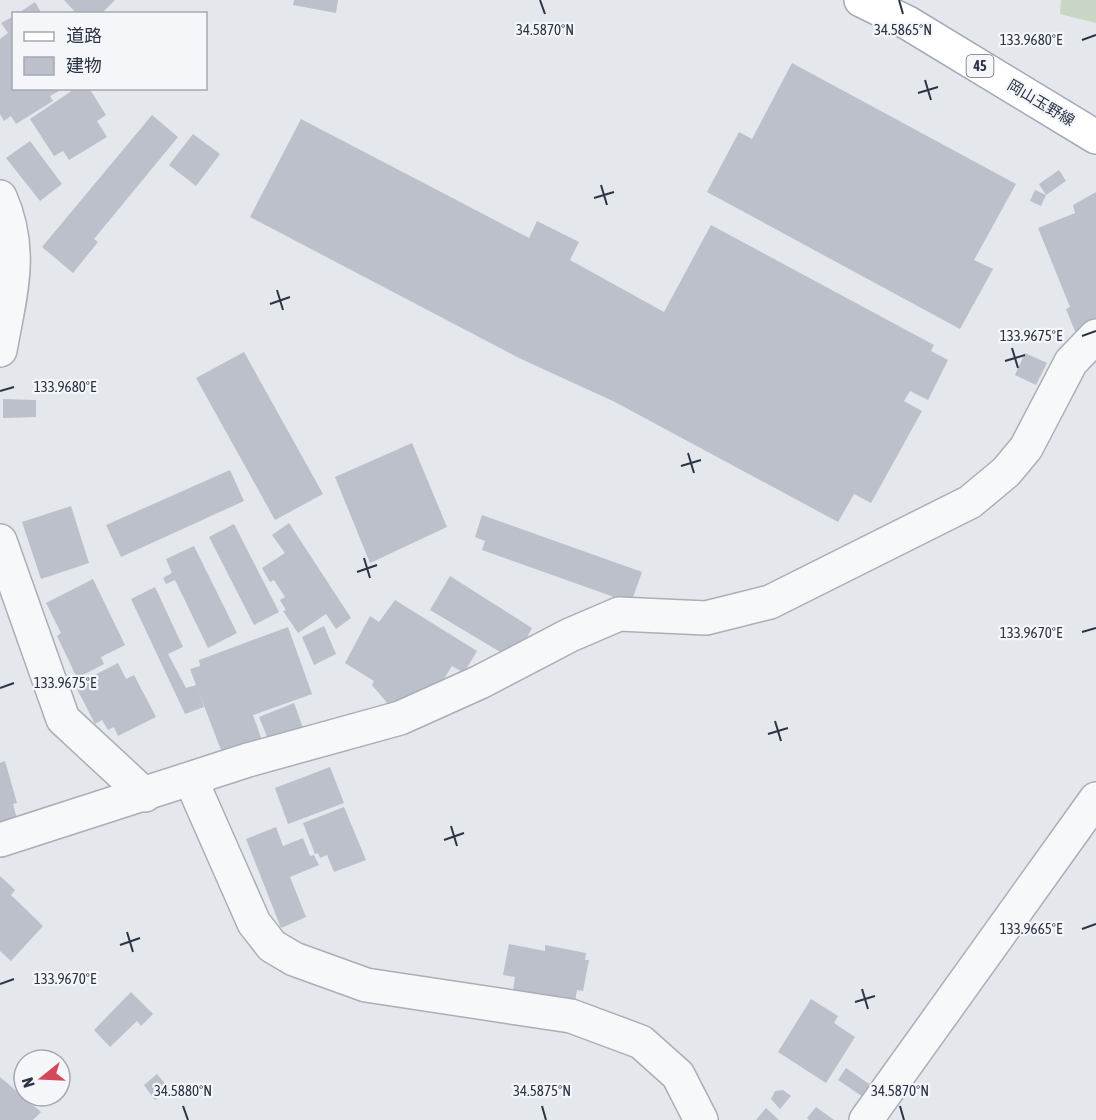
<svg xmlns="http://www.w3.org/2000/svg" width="1096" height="1120" font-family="'Asap Condensed','Noto Sans JP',sans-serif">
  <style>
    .green { fill: #c9d6c5 }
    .building { fill: #bbc0ca }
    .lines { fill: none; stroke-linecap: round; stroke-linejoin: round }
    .minor-casing { stroke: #a9aeb7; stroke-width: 36 }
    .primary-casing { stroke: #a3abb8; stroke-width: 36 }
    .minor { stroke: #f7f8fa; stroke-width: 33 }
    .primary { stroke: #fff; stroke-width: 33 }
    .ticks { fill: none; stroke: #2b3445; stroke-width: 2 }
    .labels { text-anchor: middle; stroke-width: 4.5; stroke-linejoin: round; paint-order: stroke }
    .shield { fill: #f4f6f9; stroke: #676e7b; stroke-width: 1.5 }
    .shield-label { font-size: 14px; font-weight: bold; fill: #2b3445 }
    .street-label { font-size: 15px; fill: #2b3445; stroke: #f4f6f9 }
    .ticks-label { font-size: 15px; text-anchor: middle; fill: #2b3445; stroke: #f4f6f9; stroke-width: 4.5; stroke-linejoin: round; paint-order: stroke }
  </style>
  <rect width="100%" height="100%" fill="#e4e7ec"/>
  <path class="green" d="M1061,0H1096V23L1060,14Z"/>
  <path class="building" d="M64,0H115L101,14H77Z
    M294,0H338L336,13L293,5Z
    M35,2L42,14H17Z
    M14,16V88H58L59,91L50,96L53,101L16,124L11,116L4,121L0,114V39L8,33L1,23Z
    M792,63L1016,184L974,260L993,269L960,329L707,192L739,132L752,139Z
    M76,88H89L106,115L97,121L107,137L69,160L63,151L54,156L30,119Z
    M152,115L178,137L94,239L98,242L73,273L42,247Z
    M301,119L529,238L537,221L579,242L570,260L664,312L711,225L934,345L931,351L948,360L928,400L910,391L904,401L922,411L871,503L854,494L838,522L615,402L519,358L250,217Z
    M193,134L220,154L196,186L169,165Z
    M30,141L62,184L40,201L6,158Z
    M1059,170L1066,181L1046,195L1039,184Z
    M1035,190L1046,195L1041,206L1030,201Z
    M1096,192V318L1077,336L1066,309L1070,307L1038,228L1075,213L1073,205Z
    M244,352L323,494L275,520L196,378Z
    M1025,353L1047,363L1036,385L1015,375Z
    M3,399L36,400V417L3,418Z
    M412,443L447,527L370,563L335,477Z
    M230,470L244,501L121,557L106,525Z
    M71,506L89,563L41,579L22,522Z
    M482,515L642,572L631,603L482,550L485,541L475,537Z
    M289,523L351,618L336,629L326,614L298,633L283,611L286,610L280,600L285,597L274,580L270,582L262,568L285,553L272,535Z
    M234,524L279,612L254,625L209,537Z
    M194,546L237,633L208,648L175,580L166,584L163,578L172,573L166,559Z
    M450,576L532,628L522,647L507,656L430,610Z
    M93,579L125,645L101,657L104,664L77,678L57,636L61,633L46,603Z
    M155,587L183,647L168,654L186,688L196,685L190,669L200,666L199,660L288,627L312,694L253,715L263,743L224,758L198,690L204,707L185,714L131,599Z
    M395,600L477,651L464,673L452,666L441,684L437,682L388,704L372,685L374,681L345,663L370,616L379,622Z
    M324,626L336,654L314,665L302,637Z
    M118,663L126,679L134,675L156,717L118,736L114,727L108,730L102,720L95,724L75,685Z
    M294,703L303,728L268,739L259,717Z
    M5,761L17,803L13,804L17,819L0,824V763Z
    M330,767L344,803L288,824L275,788Z
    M344,807L366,860L334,872L327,855L320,858L318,853L315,854L303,823Z
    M276,827L283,846L303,838L310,856L314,855L319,865L290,877L306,917L281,928L246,839Z
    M0,876L15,890L11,895L43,926L11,961L0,951Z
    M509,944L545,951V945L586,953L585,960H589L583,991L577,990L575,1002L513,990L515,977L503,975Z
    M131,992L153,1014L141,1026L137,1021L110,1047L94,1030Z
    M811,999L838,1016L834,1023L855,1037L826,1083L778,1052Z
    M846,1068L875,1088L866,1099L838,1080Z
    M157,1074L170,1090L155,1100L144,1085Z
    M0,1077L41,1112L33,1120H0Z
    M783,1090L791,1096L780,1109L771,1099L775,1091Z
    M816,1107L834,1120H809L807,1118Z
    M766,1108L779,1120H756Z"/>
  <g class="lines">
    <defs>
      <path id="minor" d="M0,197C24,251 10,295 0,350
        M0,541L63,719L145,795
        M191,780L254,923L272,946L294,959L366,985L571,1016L641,1042L678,1075L701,1120
        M0,840L248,760L400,718L480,682L570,635L619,614L706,618L770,602L970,502L1006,472L1026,448L1071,362L1096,336
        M866,1120L1096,799"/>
      <path id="primary" d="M861,0L908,23L1096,137"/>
    </defs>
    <use href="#minor" class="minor-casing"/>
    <use href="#primary" class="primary-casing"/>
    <use href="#minor" class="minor"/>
    <use href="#primary" class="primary"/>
  </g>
  <path class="ticks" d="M540,0L545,14M899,0L903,14M1082,40L1096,35M925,80L931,100M918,93L938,87M601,185L607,205M594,198L614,192M277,290L283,310M270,304L290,297M1082,336L1096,331M1012,348L1018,368M1005,361L1025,355M0,391L14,387M688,453L694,473M681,466L701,460M364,558L370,578M357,572L377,565M1082,632L1096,628M0,688L14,683M775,721L781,741M768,734L788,728M451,826L457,846M444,840L464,833M1082,929L1096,924M127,932L133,952M120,945L140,938M0,984L14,979M862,989L868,1009M855,1002L875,996M183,1106L188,1120M542,1106L546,1120M900,1106L904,1120"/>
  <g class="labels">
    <rect class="shield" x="966.5" y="55" width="27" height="22" rx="4.5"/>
    <g class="shield-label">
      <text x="980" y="71">45</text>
    </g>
    <g class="street-label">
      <text transform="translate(1041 103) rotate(31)" y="5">岡山玉野線</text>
    </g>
  </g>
  <g class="ticks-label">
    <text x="545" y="35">34.5870°N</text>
    <text x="903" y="35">34.5865°N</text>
    <text x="1031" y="45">133.9680°E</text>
    <text x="1031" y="341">133.9675°E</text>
    <text x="65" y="392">133.9680°E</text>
    <text x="1031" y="638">133.9670°E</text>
    <text x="65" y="688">133.9675°E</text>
    <text x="1031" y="934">133.9665°E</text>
    <text x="65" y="984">133.9670°E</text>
    <text x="542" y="1096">34.5875°N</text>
    <text x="900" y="1096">34.5870°N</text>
    <text x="183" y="1096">34.5880°N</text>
  </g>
  <rect x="12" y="12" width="195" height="78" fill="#f4f6f9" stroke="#a4a8b1" stroke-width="1.5"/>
  <rect x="24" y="32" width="30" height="9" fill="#ffffff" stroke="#a4a8b1" stroke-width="1.5"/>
  <text x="66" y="42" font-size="18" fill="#2b3445">道路</text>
  <rect x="24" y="57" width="30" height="18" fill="#bbc0ca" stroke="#a4a8b1" stroke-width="1.5"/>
  <text x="66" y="72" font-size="18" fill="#2b3445">建物</text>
  <g transform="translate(42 1078) rotate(252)"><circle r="28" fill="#f4f6f9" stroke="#a4a8b1" stroke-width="1.5"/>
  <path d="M0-4.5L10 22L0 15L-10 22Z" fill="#d1495b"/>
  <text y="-9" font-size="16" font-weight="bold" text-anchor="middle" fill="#2b3445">N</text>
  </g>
</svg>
